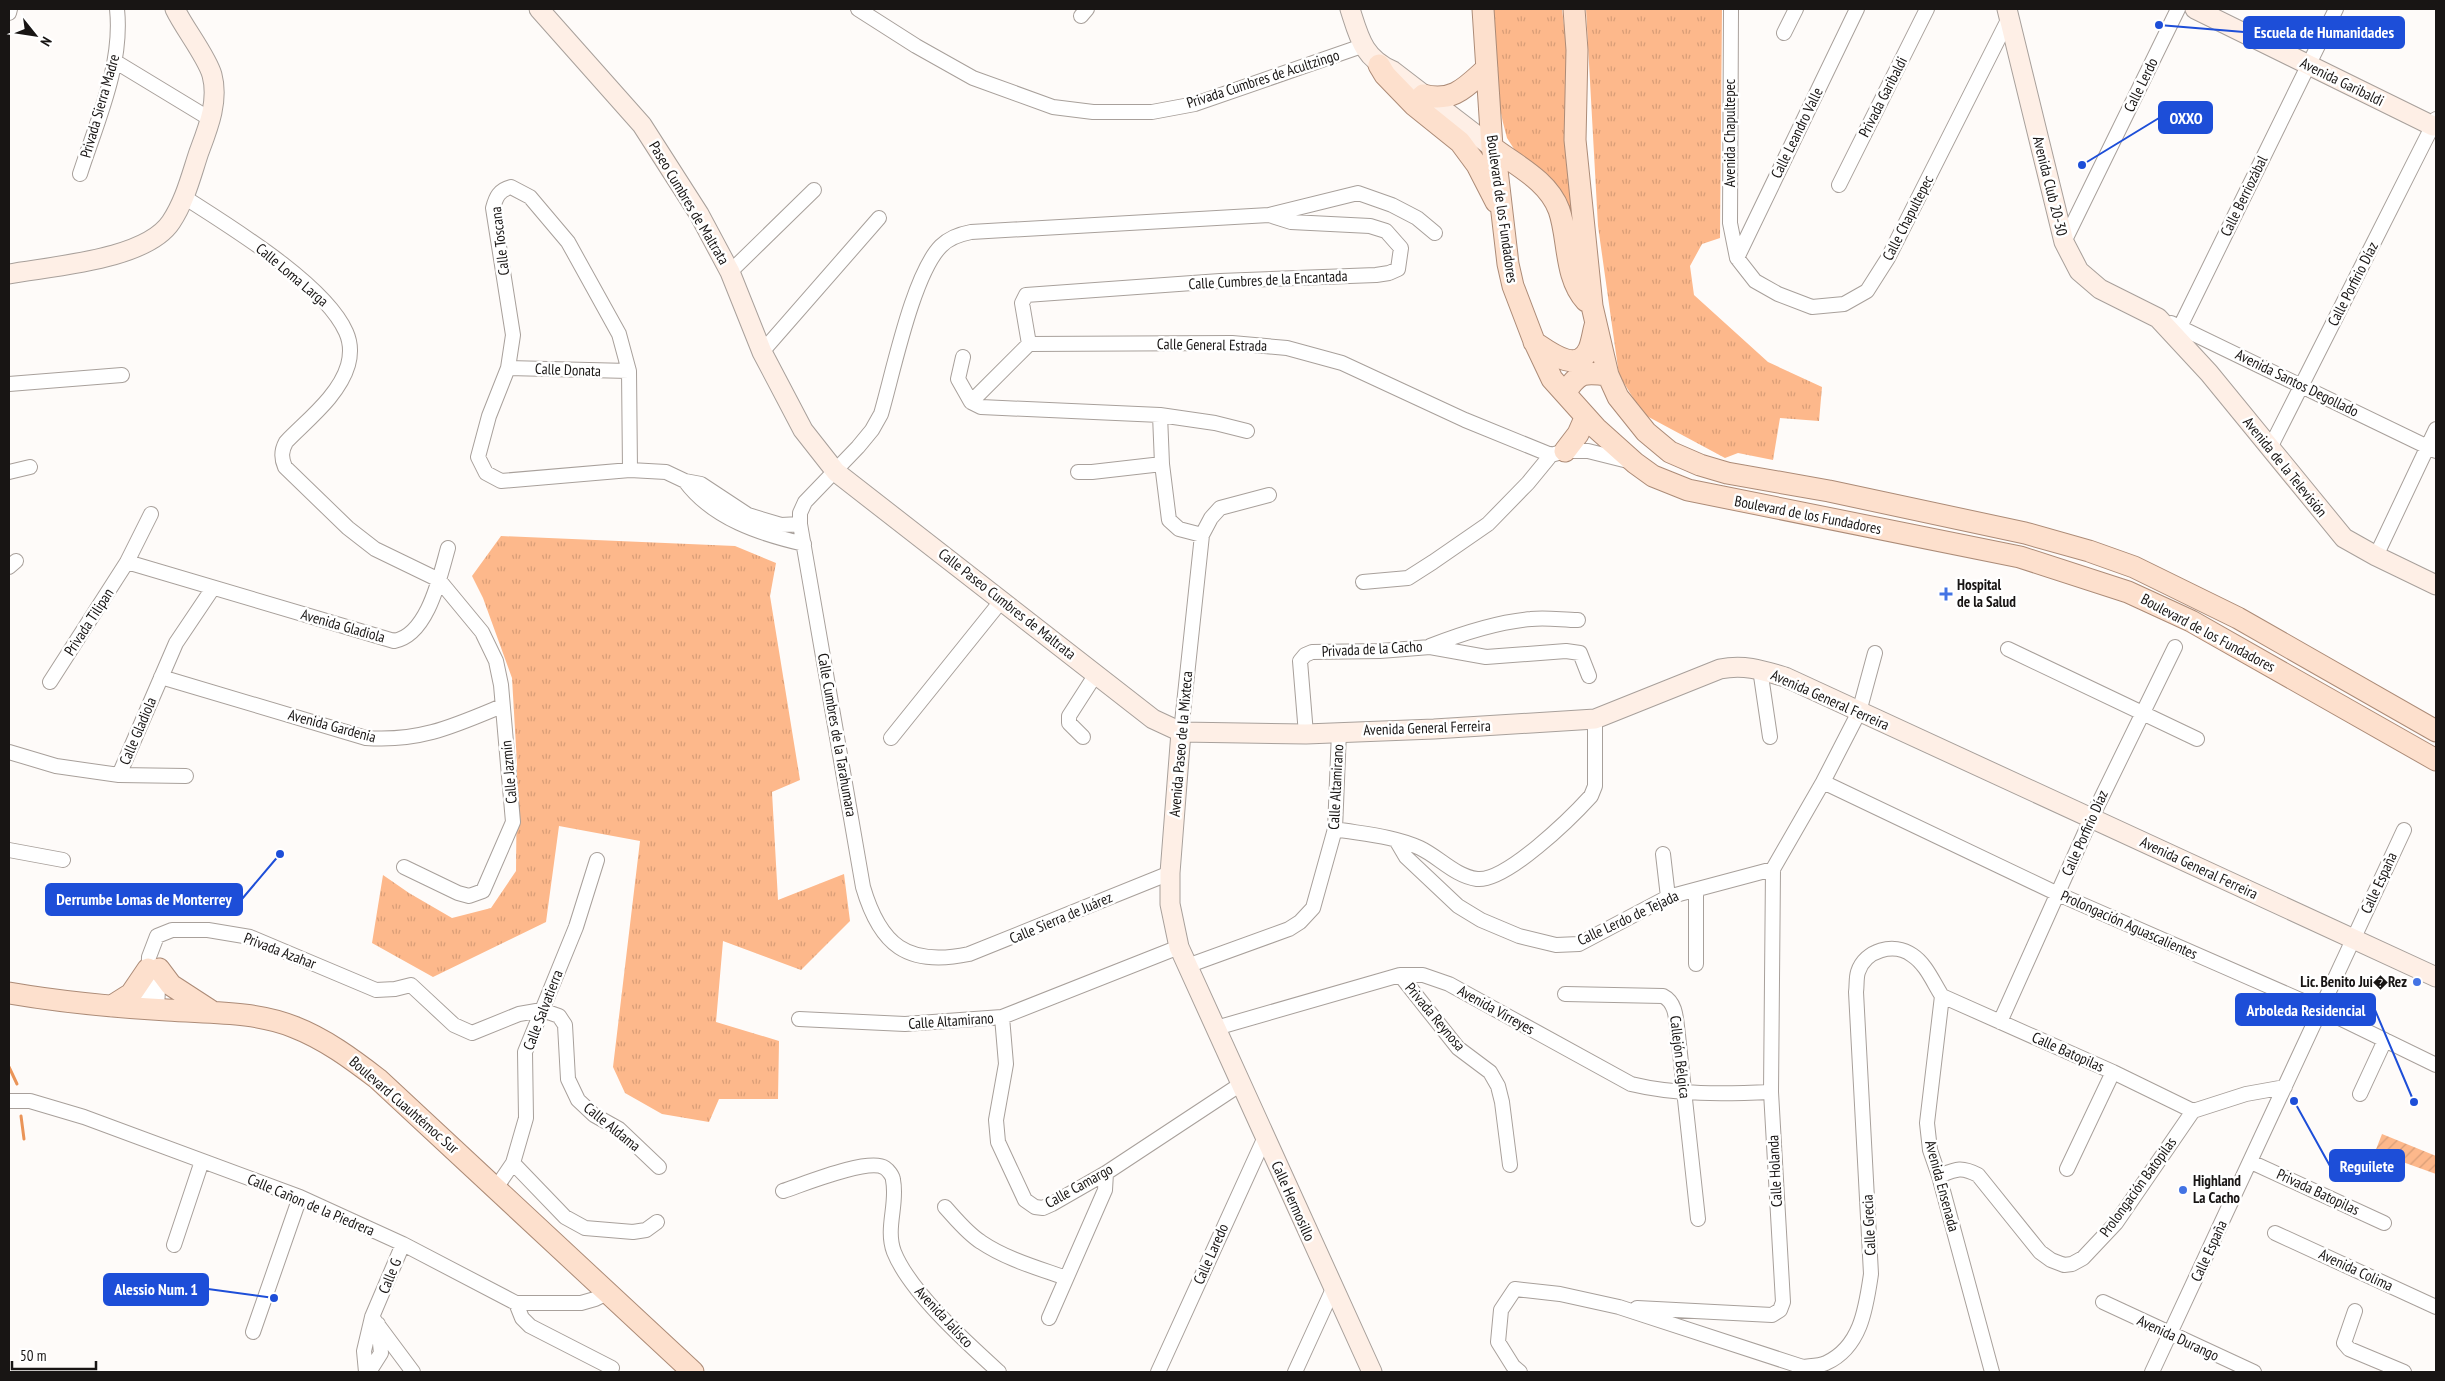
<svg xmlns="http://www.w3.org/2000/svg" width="2445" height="1381" font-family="'PT Sans Narrow',sans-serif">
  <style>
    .grass { fill: url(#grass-tufts) }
    .garden { fill: url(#garden-furrows) }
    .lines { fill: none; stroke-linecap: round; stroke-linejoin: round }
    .stream { stroke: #ea9458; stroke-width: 3 }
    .street-casing { stroke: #a8a09b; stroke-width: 16 }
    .secondary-casing { stroke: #a8a09b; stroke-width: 21 }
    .primary-casing { stroke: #ac8b77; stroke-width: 23 }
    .street { stroke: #fff; stroke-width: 14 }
    .secondary { stroke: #feefe6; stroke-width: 19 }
    .primary { stroke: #fde0cd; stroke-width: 21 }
    .poi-dot { fill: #4373e4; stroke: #fff; stroke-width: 2 }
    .labels { text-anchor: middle; stroke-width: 5; stroke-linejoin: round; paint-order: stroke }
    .street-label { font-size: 15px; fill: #181514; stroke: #fff }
    .poi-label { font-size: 15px; font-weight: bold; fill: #181514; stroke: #fff; text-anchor: start }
    .leader { fill: none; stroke: #1d4ed8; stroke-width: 2 }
    .callout-dot { fill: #1d4ed8; stroke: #fff; stroke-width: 2 }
    .callout { fill: #1d4ed8; stroke: #1d4ed8; stroke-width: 2 }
    .callout-label { font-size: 16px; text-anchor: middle; font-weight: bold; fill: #fff }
  </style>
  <defs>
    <pattern id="grass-tufts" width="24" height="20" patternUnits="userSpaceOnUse" patternTransform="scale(1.25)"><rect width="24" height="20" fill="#fdb88b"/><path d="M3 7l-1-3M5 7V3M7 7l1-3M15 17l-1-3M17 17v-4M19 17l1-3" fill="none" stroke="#d89d77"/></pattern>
    <pattern id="garden-furrows" width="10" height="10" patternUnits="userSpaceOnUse" patternTransform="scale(1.25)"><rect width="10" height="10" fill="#fdb88b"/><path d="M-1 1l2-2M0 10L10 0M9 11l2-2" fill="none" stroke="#d89d77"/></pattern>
  </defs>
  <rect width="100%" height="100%" fill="#fefbf9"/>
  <path class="grass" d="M1489,9H1562C1572,84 1574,162 1572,239L1507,138C1495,96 1493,52 1489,9Z
    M1586,9H1722L1720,238L1702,244L1690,266L1694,295L1768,362L1822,387L1819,421L1780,418L1773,460L1738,453L1725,458L1643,414L1619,375L1598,226Z
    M501,536L735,546L776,563L770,596L800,780L772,792L778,900L844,874L850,921L801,970L723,941L716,1022L779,1041L778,1099H719L709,1122L662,1114L625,1093L613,1067L640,841L559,826L546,922L433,977L372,943L383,875L409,893L452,918L491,908L516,871L517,764L512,678L483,598L472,576Z"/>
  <path class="garden" d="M2382,1134L2436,1156V1174L2375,1152Z"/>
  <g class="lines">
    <path class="stream" d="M9,1067L17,1084
      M21,1116L24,1139"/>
    <defs>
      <path id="street" d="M858,9L916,46L973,78L1053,107L1093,112H1152L1195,104L1362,46
        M1731,9L1730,223L1737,258L1755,281L1778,294L1812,307L1844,304L1867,291L1888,258L2010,16
        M9,13L10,9
        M1081,16L1087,9
        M1784,33L1796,9
        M116,62L210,119
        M80,174C97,121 123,65 117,9
        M1839,185L1927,9
        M184,197C229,226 325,284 346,332C351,343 351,354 348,365C339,396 307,420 286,442C281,451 281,458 285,467L348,528L375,549L439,580L482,632L496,661L501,685L513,822L483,891L469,896L458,893L404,867
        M2064,242L2178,9
        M1737,258L1857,9
        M730,272L814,190
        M2171,323L2436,451
        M2180,327L2336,9
        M1029,344L1022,303L1026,295L1220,281L1376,275L1389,273L1398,269L1401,248L1386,231L1370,226L1291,222L1269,215
        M762,352L879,218
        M963,357L958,379L971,402
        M508,368L629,371
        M9,384L122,375
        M1160,415L1162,464L1169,520L1179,529L1202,535
        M1247,431L1215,423L1160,415L981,407L971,402L1029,344L1232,343L1287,348L1342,363L1465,420L1551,455
        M2270,448L2436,119
        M630,470L629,371L619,334L568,242L530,197L511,187C499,190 496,197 493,208L513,335L508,368L489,416L478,457L486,473L501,481L630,470L666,472L685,481L701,484L748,515L781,525L800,524
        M9,472L30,467
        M1078,472H1092L1162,464
        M685,481C713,519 761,534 804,544
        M2376,556L2436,429
        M127,562L394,641C428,635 440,576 448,548
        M9,567L16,561
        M1363,582L1408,578L1433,562L1488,524L1528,483L1551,455L1565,451H1588L1628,461
        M1430,646C1463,633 1496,622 1531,619C1546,617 1563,620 1578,620
        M2008,649L2197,739
        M1760,669L1770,737
        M161,677L366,738C420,742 454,726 502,706
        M50,682L127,562L151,514
        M1181,732L1202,535L1211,518L1220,508L1269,495
        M1306,734L1300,661L1305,655L1312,652L1380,651L1430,647L1486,657L1566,651L1580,653L1589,676
        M1083,737L1069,723V716L1096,674
        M891,738L1002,600
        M9,752L56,766L119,775L186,776
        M119,775L176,643L213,588
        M1823,782L2058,894L2321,1009L2436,1065
        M1335,829C1363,834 1394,836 1420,848C1439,857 1455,876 1477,879C1506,882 1571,818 1591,796L1595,786V719
        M1396,840L1406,857L1458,906L1481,920L1519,936L1556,945L1579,944L1668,897L1773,869L1823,782L1859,712L1875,653
        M9,850L63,860
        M1663,854L1668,897
        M1170,873L969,954C907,967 880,945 863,887L800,524V513L805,502L858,447L872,430L881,414C893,373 913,274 941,246C949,238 960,234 971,232L1269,215L1358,193L1392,205L1417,218L1435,233
        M1696,964V890
        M1187,966L1289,929L1300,922L1313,908L1335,829L1339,732
        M1400,975L1458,1048L1490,1072L1498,1086L1502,1102L1510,1165
        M1565,994L1663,996C1677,1003 1676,1021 1678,1035L1698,1219
        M1942,996L1927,1123L1930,1150L1939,1176L1992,1372
        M1942,996L2113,1072L2193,1111
        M147,1009L149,957L157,936L172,930H208L250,937L376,990L395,989L411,985L454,1025L472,1033L519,1014L542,1010L559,1016L565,1025L568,1079L578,1100L594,1115L619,1129L659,1167
        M157,1009L159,968
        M1002,1017L1006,1064L996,1120L998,1142L1025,1200L1035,1207L1043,1208L1052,1204L1106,1173L1241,1084
        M799,1019L905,1024L1002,1017L1179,947
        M2000,1022L2091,819L2175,647
        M1216,1028L1400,975H1423L1449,984L1631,1084C1676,1095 1724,1094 1771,1092
        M2360,1094L2385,1040
        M9,1101H30L84,1117L300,1197L403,1244L516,1303H581L595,1299L607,1293
        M2251,1162L2384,1223
        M513,1163L565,1217L585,1228L633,1232L646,1230L657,1222
        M2067,1169L2113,1072
        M1939,1176C1956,1169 1961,1166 1978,1175L2040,1252L2051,1260L2064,1265L2072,1264L2083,1258L2116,1223L2193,1111L2246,1094L2285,1087
        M496,1188L513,1163L526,1118L525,1052L576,927L597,860
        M783,1191C802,1185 869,1157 885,1168C888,1170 893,1176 893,1180C898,1204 885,1228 894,1252C910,1292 967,1343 999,1372
        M945,1207C956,1219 967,1233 981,1242C1006,1259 1038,1268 1066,1278
        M2275,1233L2436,1307
        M174,1245L202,1161
        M2103,1302L2254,1372
        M516,1303L522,1318L530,1326L612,1368
        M1637,1308L1772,1315L1780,1310L1783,1302L1771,1092L1773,869
        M2355,1311L2344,1343L2349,1349L2404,1372
        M372,1317L413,1372
        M1049,1318L1105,1190L1106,1173
        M253,1332L300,1197
        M366,1372L364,1351L372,1317L403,1244
        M369,1372L381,1353L378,1324
        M1158,1372L1265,1137
        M1295,1372L1333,1289
        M1520,1372L1513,1366L1498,1342L1501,1310L1515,1289L1560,1294L1619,1307L1803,1367C1810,1366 1820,1366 1826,1363C1861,1347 1866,1308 1871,1274L1856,992C1857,986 1856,978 1858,972C1865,950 1894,942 1912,955C1926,964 1933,982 1942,996
        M2152,1372L2404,830"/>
      <path id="secondary" d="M539,9L642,125L699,214L730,272L762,352L803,430L836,472L1153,719L1181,732L1306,734L1434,729L1595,719L1720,669C1744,664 1762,670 1785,677L2436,977
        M1350,9C1359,37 1363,58 1393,71L1492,147
        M2007,9L2064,242L2079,271L2100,289L2158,318L2209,373L2344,538L2376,556L2436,585
        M2195,9L2433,126
        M9,274C52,266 146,260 171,222C185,201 191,176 199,152C208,128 219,101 212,75C207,57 184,28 175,9
        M1181,732L1170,873V904L1179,947L1372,1372"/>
      <path id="primary" d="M1483,9L1492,147L1497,170L1508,264L1513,286L1534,341L1552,379L1596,428L1635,463L1653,476L1688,490L2020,557L2128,592L2191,621L2436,760
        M1574,9L1577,50L1575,140L1592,306L1608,375L1618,397L1646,432L1670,452L1700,465L1727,473L1829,491L2025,533L2089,551L2134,567L2238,618L2436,731
        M1379,65L1385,75L1414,105L1460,142L1477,165L1496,202
        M1423,95C1453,103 1466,87 1487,68
        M1492,147C1515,165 1548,180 1559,210C1569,238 1564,277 1586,301
        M1534,342C1548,351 1577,375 1589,349C1592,342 1593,333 1595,326
        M1565,393C1579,372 1583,372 1608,375
        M1565,451L1578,434L1585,418
        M159,969L171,985L211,1011
        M9,993C61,1002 114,1007 167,1010C208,1013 255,1011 294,1027C325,1039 352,1059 378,1079L693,1372
        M112,1006L131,994L148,969"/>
    </defs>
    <use href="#street" class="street-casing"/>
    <use href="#secondary" class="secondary-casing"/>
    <use href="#primary" class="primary-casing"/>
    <use href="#street" class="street"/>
    <use href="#secondary" class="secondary"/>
    <use href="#primary" class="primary"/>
  </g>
  <g class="poi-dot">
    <path d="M1943.5 586.5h5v5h5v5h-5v5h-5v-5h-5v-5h5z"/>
    <circle cx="2417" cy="982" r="5"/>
    <circle cx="2183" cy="1190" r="5"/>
  </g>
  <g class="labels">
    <g class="street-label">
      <text transform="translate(1263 79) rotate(-18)" y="5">Privada Cumbres de Acultzingo</text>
      <text transform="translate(2342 82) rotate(26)" y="5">Avenida Garibaldi</text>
      <text transform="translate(2141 85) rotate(-64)" y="5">Calle Lerdo</text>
      <text transform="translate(1883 97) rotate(-63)" y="5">Privada Garibaldi</text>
      <text transform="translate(100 106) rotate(-74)" y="5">Privada Sierra Madre</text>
      <text transform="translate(1730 133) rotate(-90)" y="5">Avenida Chapultepec</text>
      <text transform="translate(1797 133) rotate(-64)" y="5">Calle Leandro Valle</text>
      <text transform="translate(2050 186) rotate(76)" y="5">Avenida Club 20-30</text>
      <text transform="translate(2244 196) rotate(-64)" y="5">Calle Berriozábal</text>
      <text transform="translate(689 203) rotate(59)" y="5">Paseo Cumbres de Maltrata</text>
      <text transform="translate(1502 209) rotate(82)" y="5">Boulevard de los Fundadores</text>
      <text transform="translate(1908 218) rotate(-63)" y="5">Calle Chapultepec</text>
      <text transform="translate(500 241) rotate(-97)" y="5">Calle Toscana</text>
      <text transform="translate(292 275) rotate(40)" y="5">Calle Loma Larga</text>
      <text transform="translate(1268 280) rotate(-3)" y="5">Calle Cumbres de la Encantada</text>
      <text transform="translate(2353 284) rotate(-63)" y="5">Calle Porfirio Díaz</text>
      <text transform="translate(1212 345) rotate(1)" y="5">Calle General Estrada</text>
      <text transform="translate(568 370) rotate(2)" y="5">Calle Donata</text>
      <text transform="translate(2297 383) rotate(26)" y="5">Avenida Santos Degollado</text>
      <text transform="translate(2285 467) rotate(51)" y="5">Avenida de la Televisión</text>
      <text transform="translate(1808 515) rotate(11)" y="5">Boulevard de los Fundadores</text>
      <text transform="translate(1007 604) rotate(38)" y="5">Calle Paseo Cumbres de Maltrata</text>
      <text transform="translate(89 622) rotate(-57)" y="5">Privada Tilipan</text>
      <text transform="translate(343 626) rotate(16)" y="5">Avenida Gladiola</text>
      <text transform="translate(2208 633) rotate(28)" y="5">Boulevard de los Fundadores</text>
      <text transform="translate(1372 649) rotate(-3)" y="5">Privada de la Cacho</text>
      <text transform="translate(1830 700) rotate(24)" y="5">Avenida General Ferreira</text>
      <text transform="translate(332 726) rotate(15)" y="5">Avenida Gardenia</text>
      <text transform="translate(1427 728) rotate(-2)" y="5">Avenida General Ferreira</text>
      <text transform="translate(138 731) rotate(-67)" y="5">Calle Gladiola</text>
      <text transform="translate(837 735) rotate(80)" y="5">Calle Cumbres de la Tarahumara</text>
      <text transform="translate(1181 744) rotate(-85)" y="5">Avenida Paseo de la Mixteca</text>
      <text transform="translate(509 772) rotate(-95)" y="5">Calle Jazmín</text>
      <text transform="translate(1336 787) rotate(-87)" y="5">Calle Altamirano</text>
      <text transform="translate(2085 833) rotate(-66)" y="5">Calle Porfirio Díaz</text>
      <text transform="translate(2199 868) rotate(25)" y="5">Avenida General Ferreira</text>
      <text transform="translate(2379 883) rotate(-65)" y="5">Calle España</text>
      <text transform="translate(1061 918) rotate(-23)" y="5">Calle Sierra de Juárez</text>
      <text transform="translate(1628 918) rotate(-25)" y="5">Calle Lerdo de Tejada</text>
      <text transform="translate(2129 925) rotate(24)" y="5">Prolongación Aguascalientes</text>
      <text transform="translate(280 951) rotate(21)" y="5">Privada Azahar</text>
      <text transform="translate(543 1010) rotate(-69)" y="5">Calle Salvatierra</text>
      <text transform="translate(1496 1010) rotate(29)" y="5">Avenida Virreyes</text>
      <text transform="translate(1435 1017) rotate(50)" y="5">Privada Reynosa</text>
      <text transform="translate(951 1021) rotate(-4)" y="5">Calle Altamirano</text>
      <text transform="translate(2068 1052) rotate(24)" y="5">Calle Batopilas</text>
      <text transform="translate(1680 1057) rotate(83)" y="5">Callejón Bélgica</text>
      <text transform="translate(404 1105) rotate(41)" y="5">Boulevard Cuauhtémoc Sur</text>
      <text transform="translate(612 1127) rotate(39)" y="5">Calle Aldama</text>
      <text transform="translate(1775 1171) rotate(-93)" y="5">Calle Holanda</text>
      <text transform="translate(1079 1186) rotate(-29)" y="5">Calle Camargo</text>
      <text transform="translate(1942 1186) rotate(75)" y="5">Avenida Ensenada</text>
      <text transform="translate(2138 1187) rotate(-54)" y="5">Prolongación Batopilas</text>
      <text transform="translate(2318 1192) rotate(25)" y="5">Privada Batopilas</text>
      <text transform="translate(1293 1201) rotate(66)" y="5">Calle Hermosillo</text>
      <text transform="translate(311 1205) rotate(23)" y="5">Calle Cañon de la Piedrera</text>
      <text transform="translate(1869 1225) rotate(-93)" y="5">Calle Grecia</text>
      <text transform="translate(2209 1251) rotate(-65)" y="5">Calle España</text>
      <text transform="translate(1211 1254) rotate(-66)" y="5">Calle Laredo</text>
      <text transform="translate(2356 1270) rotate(25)" y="5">Avenida Colima</text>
      <text transform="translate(390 1276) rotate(-68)" y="5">Calle G</text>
      <text transform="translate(944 1317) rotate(47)" y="5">Avenida Jalisco</text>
      <text transform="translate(2178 1338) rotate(25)" y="5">Avenida Durango</text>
    </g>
    <g class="poi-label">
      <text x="1957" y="590">Hospital<tspan x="1957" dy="17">de la Salud</tspan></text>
      <text x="2407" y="987" text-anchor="end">Lic. Benito Jui�Rez</text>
      <text x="2193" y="1186">Highland<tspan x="2193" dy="17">La Cacho</tspan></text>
    </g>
  </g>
  <path class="leader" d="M2159 25L2244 32M2082 165L2159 118M280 854L242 899M2414 1102L2375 1010M2294 1101L2330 1166M274 1298L208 1289"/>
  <g class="callout-dot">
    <circle cx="2159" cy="25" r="5"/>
    <circle cx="2082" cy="165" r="5"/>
    <circle cx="280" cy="854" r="5"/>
    <circle cx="2414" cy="1102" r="5"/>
    <circle cx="2294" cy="1101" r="5"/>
    <circle cx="274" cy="1298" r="5"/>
  </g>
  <g class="callout">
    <rect x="2244" y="17" width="160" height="31" rx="5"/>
    <rect x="2159" y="102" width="53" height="31" rx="5"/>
    <rect x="46" y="884" width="196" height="31" rx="5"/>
    <rect x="2236" y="994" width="139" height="31" rx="5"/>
    <rect x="2330" y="1150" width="74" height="31" rx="5"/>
    <rect x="104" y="1274" width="104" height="31" rx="5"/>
  </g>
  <g class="callout-label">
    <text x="2324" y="38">Escuela de Humanidades</text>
    <text x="2186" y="124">OXXO</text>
    <text x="144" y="905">Derrumbe Lomas de Monterrey</text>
    <text x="2306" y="1016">Arboleda Residencial</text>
    <text x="2367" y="1172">Reguilete</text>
    <text x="156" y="1295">Alessio Num. 1</text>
  </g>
  <rect width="2445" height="1381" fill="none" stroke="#181514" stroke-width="20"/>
  <g transform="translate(35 35) rotate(120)" stroke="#ffffff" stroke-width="4" paint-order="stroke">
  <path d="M0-4L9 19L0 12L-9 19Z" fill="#181514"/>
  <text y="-8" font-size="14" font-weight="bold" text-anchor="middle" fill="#181514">N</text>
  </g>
  <path d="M12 1361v8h84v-8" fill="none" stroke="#181514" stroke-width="2.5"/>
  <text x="20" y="1361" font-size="15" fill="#181514" stroke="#ffffff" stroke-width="4" paint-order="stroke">50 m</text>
</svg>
